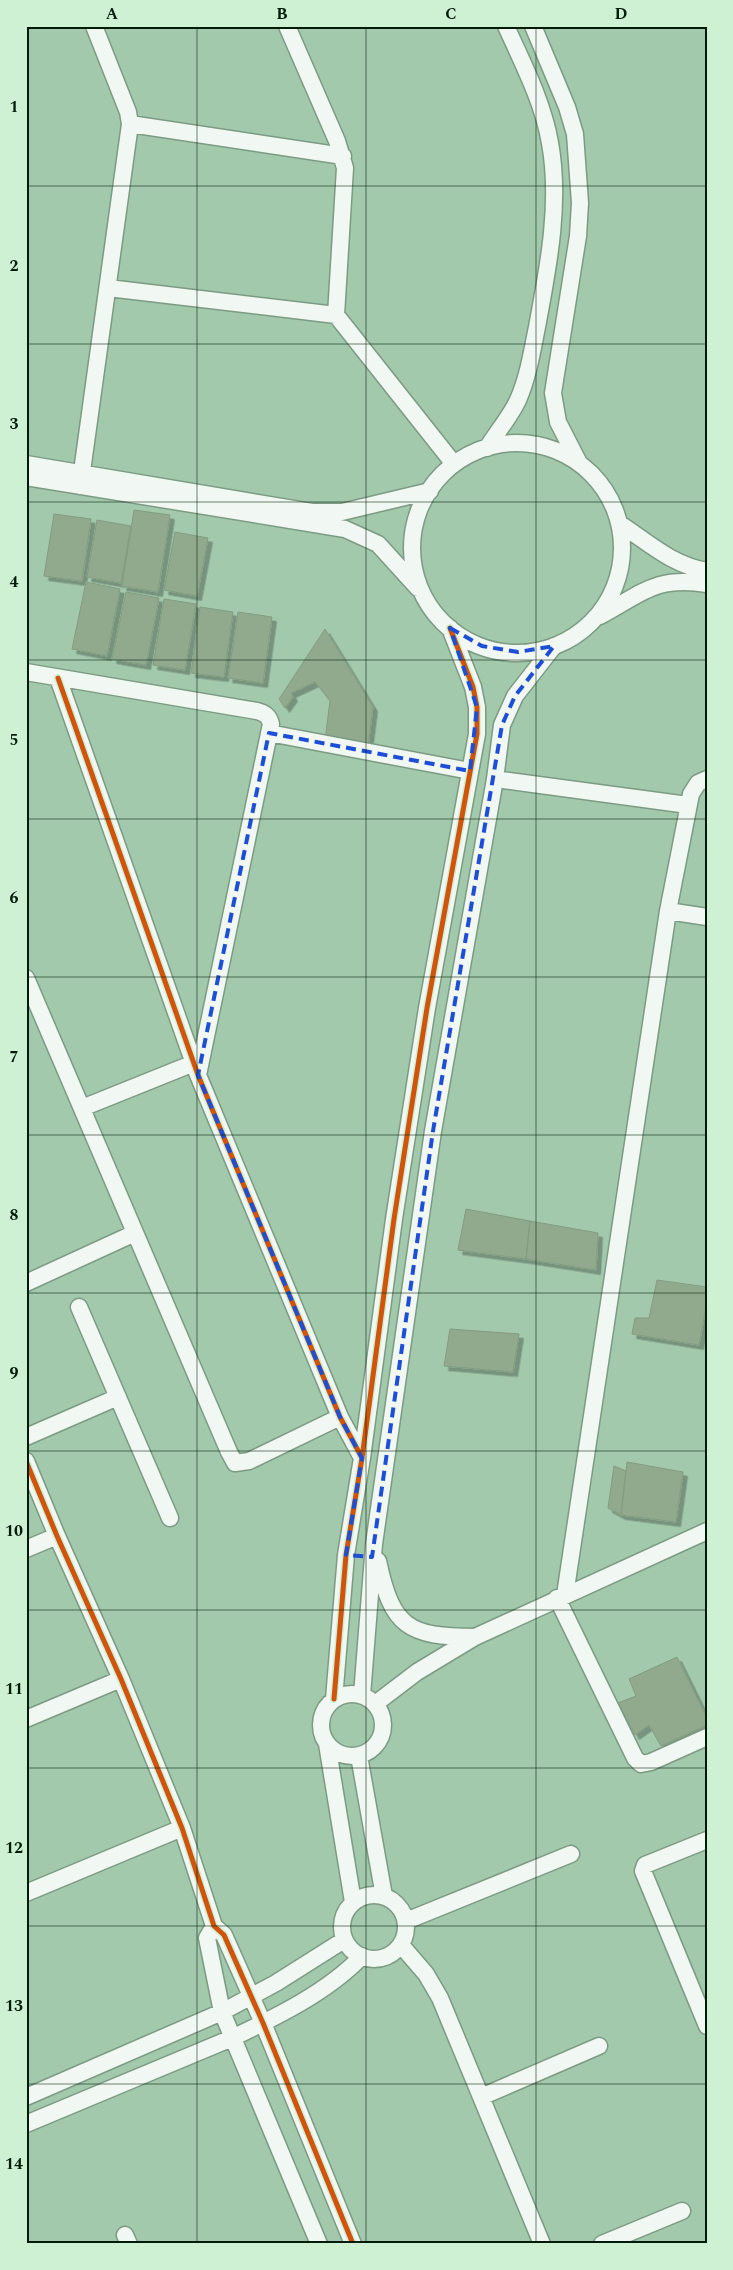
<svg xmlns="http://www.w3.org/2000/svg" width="733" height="2270" font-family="Spectral,serif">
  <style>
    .building { fill: #91aa8e; stroke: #849c81; filter: url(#shadow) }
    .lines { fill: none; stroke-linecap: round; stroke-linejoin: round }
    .street-casing { stroke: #7c9b83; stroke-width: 19 }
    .street { stroke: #f1f7f2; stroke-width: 16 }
    .cycleway-casing { stroke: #cef1d4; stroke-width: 8 }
    .cycleway { stroke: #d1530c; stroke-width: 5 }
    .marked { fill: none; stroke: #1d4ed8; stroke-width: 4; stroke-dasharray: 10 6; stroke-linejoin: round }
    .grid { fill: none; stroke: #001b07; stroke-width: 1; stroke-opacity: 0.55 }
    .neatline { fill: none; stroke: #001b07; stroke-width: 2 }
    .grid-label { font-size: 16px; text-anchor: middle; font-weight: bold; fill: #001b07 }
  </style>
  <defs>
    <filter id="shadow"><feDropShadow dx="4.5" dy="4.5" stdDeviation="0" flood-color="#0004"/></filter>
  </defs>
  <rect width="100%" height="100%" fill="#a2c9ab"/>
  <path class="building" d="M134,510L170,515L158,592L122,586Z
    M54,514L91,519L82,581L44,576Z
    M97,520L131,526L121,583L87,577Z
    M175,532L208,538L197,596L164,590Z
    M86,582L120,589L107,656L72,649Z
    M126,592L159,598L146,665L112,659Z
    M164,599L196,604L185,670L153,665Z
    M200,607L233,612L224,677L191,673Z
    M238,612L272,617L263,683L228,678Z
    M325,629L373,707L368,746L325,740L330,701L315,682L291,693L293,697L285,708L279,699Z
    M466,1209L530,1221L526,1259L458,1250Z
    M530,1221L598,1233L596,1270L526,1259Z
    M657,1280L707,1287V1301L699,1345L632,1334L635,1318H649Z
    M450,1329L519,1334L513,1372L444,1366Z
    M627,1462L683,1472L676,1522L621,1515Z
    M614,1466L626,1471L621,1515L608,1508Z
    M677,1657L707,1718V1725L661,1746L649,1725L635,1735L618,1703L636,1696L629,1679Z"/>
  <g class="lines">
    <defs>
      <path id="street" d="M287,26L337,141L345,168L336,315L454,464
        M533,26L567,107L575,134L580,203L578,236L553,393L558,422L579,463
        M130,124L343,156
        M108,288L336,315
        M412 548a105 105 0 1 1 210 0a105 105 0 1 1-210 0Z
        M487,448C497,432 510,417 518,400C528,377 532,352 537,327C548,268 561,203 550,143C543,102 523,64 506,26
        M26,464L312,512H342L430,491
        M26,477L345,529L378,544L418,588
        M80,486L130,124L128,112L94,26
        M620,524C649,543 672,565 707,571
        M600,616C643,593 655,576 707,584
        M26,672L257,711C265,713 269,716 271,724L198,1075
        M58,678L198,1075L340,1417L362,1458
        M269,733L470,771
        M495,779L688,805
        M668,911L707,917
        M26,978L229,1452L235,1463L249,1461L340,1417
        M82,1108L194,1063
        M26,1283L135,1233
        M79,1307L170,1518
        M26,1437L118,1397
        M26,1461L57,1536L121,1679L182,1828L214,1926L224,1935L263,2023L353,2244
        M26,1549L57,1536
        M378,1561C392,1627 408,1637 475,1637
        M565,1595L668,911L691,794L698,783L707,779
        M557,1598L635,1758L641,1764L651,1762L707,1737
        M321 1725a31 31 0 1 1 62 0a31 31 0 1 1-62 0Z
        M362,1695L374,1544L433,1131L495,779L502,725L515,696L554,646
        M334,1699L346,1555L362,1458L394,1219L427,1008L477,734V707L473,687L450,628
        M375,1704L417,1672L475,1637L707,1531
        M26,1719L121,1679
        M327,1744L353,1902
        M359,1756L384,1896
        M707,1840L645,1865L643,1871L707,2026
        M26,1893L182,1828
        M342 1927a32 32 0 1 1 64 0a32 32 0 1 1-64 0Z
        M406,1921L571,1854
        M214,1926L207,1938L222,2012L319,2244
        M401,1945L426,1974L440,1998L542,2244
        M26,2097L222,2012L276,1983L344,1940
        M481,2097L599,2046
        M26,2124L232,2038C276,2017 328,1992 362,1956
        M125,2235L129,2244
        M602,2244L682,2211"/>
    </defs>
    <use href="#street" class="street-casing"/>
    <use href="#street" class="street"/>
    <defs>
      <path id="cycleway" d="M58,678L198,1075L340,1417L362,1458
        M26,1461L57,1536L121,1679L182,1828L214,1926L224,1935L263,2023L353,2244
        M334,1699L346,1555L362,1458L394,1219L427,1008L477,734V707L473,687L450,628"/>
    </defs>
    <use href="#cycleway" class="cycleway-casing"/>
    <use href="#cycleway" class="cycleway"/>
  </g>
  <path class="marked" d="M450,628L482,646L518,652L554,646L515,696L502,725L433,1131L372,1557L346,1555L362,1458L340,1417L198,1075L269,733L470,771L477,707Z"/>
  <path class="grid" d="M197,26V2244M366,26V2244M536,26V2244M26,186H707M26,344H707M26,502H707M26,660H707M26,819H707M26,977H707M26,1135H707M26,1293H707M26,1451H707M26,1610H707M26,1768H707M26,1926H707M26,2084H707"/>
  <rect width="733" height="2270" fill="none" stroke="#cef1d4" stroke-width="55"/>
  <rect x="28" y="28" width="678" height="2214" class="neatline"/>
  <g class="grid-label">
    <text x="112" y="19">A</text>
    <text x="282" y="19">B</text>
    <text x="451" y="19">C</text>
    <text x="621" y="19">D</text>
    <text x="14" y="112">1</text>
    <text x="14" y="271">2</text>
    <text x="14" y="429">3</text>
    <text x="14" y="587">4</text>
    <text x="14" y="745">5</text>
    <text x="14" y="903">6</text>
    <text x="14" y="1062">7</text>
    <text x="14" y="1220">8</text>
    <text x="14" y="1378">9</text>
    <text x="14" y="1536">10</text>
    <text x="14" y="1694">11</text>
    <text x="14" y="1853">12</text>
    <text x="14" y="2011">13</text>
    <text x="14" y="2169">14</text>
  </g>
</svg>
